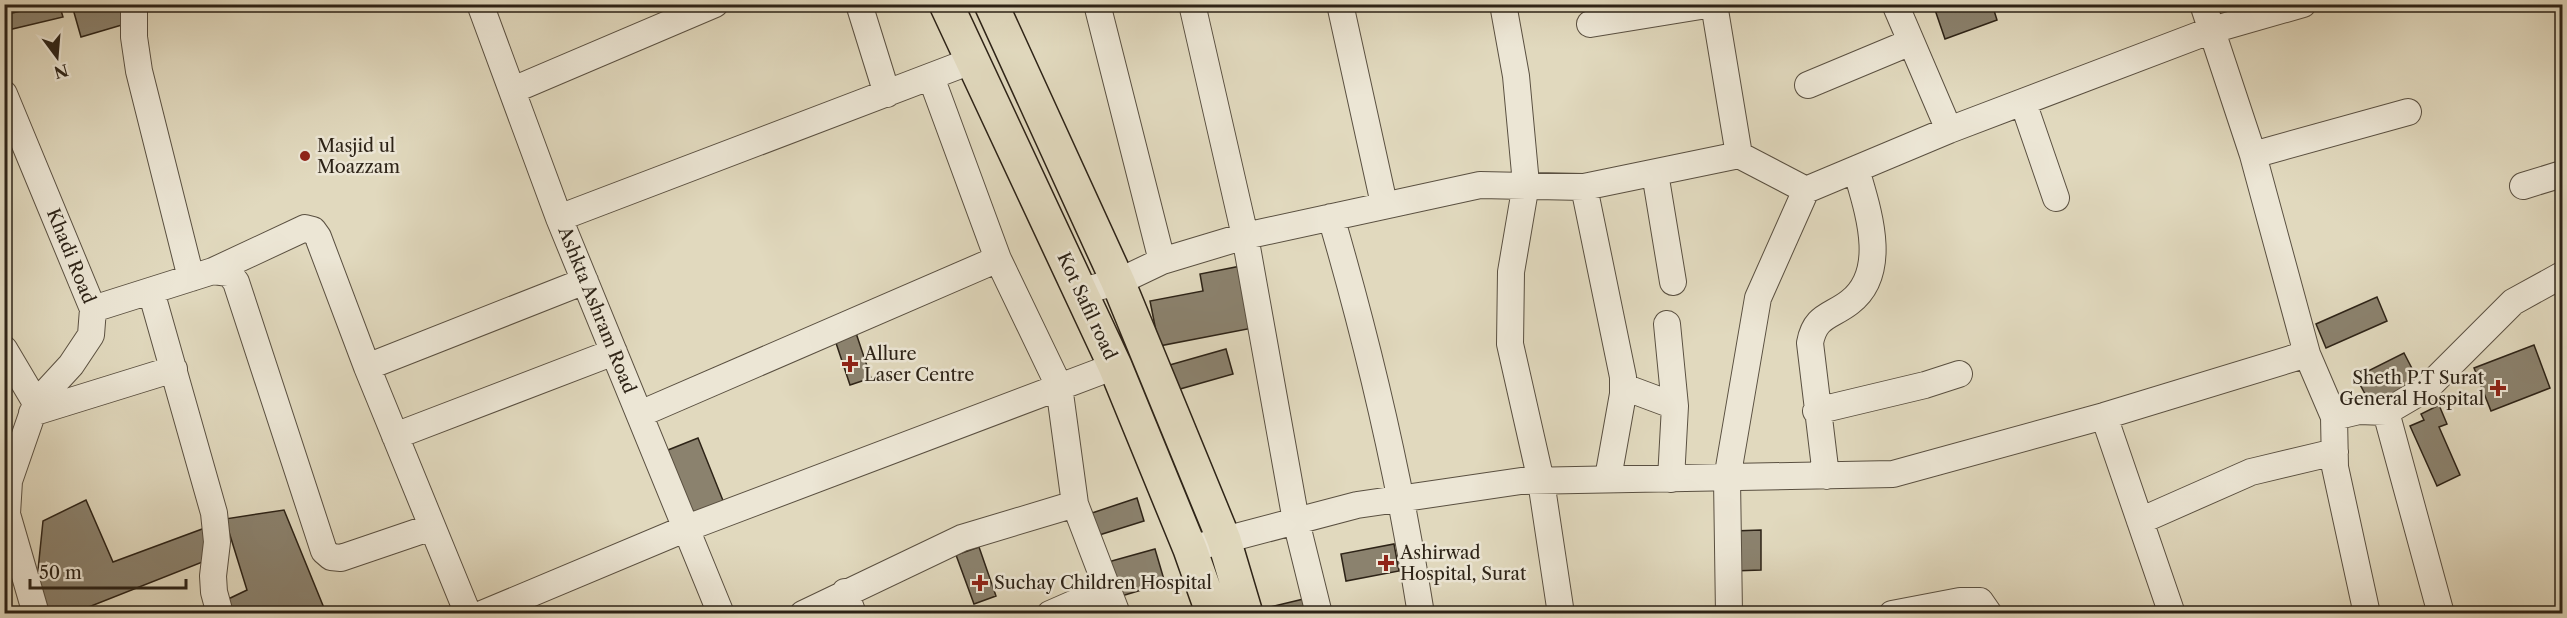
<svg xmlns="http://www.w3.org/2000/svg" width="2567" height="618" font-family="'Libre Caslon Text',serif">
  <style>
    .building { fill: #8b826e; stroke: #2d2317; stroke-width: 1.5 }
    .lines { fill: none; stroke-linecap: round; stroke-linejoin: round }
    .minor-casing { stroke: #5a5041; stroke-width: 28 }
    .major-casing { stroke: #2d2317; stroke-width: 36 }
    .minor { stroke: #ece6d5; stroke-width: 26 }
    .major { stroke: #e1d9be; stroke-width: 33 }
    .poi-dot { fill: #8f2418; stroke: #ece6d5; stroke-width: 2 }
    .labels { text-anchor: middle; stroke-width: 5; stroke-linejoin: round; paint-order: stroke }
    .poi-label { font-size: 18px; fill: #2d2317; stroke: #ece6d5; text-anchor: start }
    .street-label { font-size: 18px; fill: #2d2317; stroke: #ece6d5 }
  </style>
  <rect width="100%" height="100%" fill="#e1d9be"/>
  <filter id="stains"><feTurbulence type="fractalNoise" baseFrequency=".00333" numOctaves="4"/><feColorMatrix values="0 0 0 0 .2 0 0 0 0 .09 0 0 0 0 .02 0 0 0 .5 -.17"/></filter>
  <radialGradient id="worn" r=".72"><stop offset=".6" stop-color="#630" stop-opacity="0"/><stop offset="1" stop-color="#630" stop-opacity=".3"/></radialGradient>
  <path class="building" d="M16,4H47L4,15V7Z
    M50,4H59L63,17L4,31V15Z
    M89,4H127L132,22L81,37L73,9Z
    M1933,4H1992L1997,20L1945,39Z
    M1246,265L1258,327L1159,346L1150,301L1203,291L1200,274Z
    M2377,297L2387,321L2326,348L2316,324Z
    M856,333L871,378L850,385L835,340Z
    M2534,345L2550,388L2491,411L2474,368Z
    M1226,349L1233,374L1173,391L1166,366Z
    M2404,353L2420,384L2372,407L2356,377Z
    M2439,405L2447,424L2439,427L2460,475L2437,486L2410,426L2424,420L2421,414Z
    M698,438L724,503L690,517L663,452Z
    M1137,498L1144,521L1096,536L1089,514Z
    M86,500L113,562L213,525L205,561L71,614H44L36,590L43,521Z
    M284,510L324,608L314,614H226L222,602L247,590L225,519Z
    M1761,530V570L1733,571V531Z
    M1394,544L1399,571L1346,581L1341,554Z
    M979,547L996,596L974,604L956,555Z
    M1155,549L1165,583L1118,597L1108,562Z
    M1312,597L1314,608L1290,614H1258L1257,610Z"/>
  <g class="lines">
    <defs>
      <path id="minor" d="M134,4V37L139,71L191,278
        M480,4L559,218L721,614
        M859,4L887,94
        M1097,4L1162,261
        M1192,4L1245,236L1296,521L1319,614
        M1340,4L1384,204
        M1503,4L1516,76L1526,184L1511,272L1510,344L1541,481L1561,614
        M1714,4L1739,155
        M1895,4L1949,130
        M2203,4L2253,155L2307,354L2334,417L2335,467L2367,614
        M1590,24L1713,4
        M931,77L998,259L1059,386L1075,504L1117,614
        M1808,85L1911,42
        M513,90L715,4
        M4,94L93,309L91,335L71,365L36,403L9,481L7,514L36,614
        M2023,102L2056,198
        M2253,155L2408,112
        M1655,173L1673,282
        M2523,186L2562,174
        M1584,187L1623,377V394L1608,478
        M1331,217C1369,347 1400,479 1421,614
        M559,218L971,61
        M213,271L305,228L313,230L318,237L367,367L468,614
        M151,291L214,513L217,542L213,576L214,592L220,614
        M1081,291L1118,282L1162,261L1245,236L1480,185L1584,187L1739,155L1806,190
        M93,309L213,271L229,273L236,282L324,551L331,557L341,558L432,527
        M1667,324L1675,406L1671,479
        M4,349L36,403
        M367,367L585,281
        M1624,387L1675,406
        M1816,411L1925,385L1959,374
        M2386,412L2441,614
        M32,413L174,369
        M640,414L998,259
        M2104,416L2172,614
        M2334,417L2359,411L2386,412L2427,388L2513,302L2562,275
        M395,436L614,352
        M1826,476L1810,343C1815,315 1831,317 1850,302C1890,271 1867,208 1856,169
        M2140,521L2251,472L2335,452
        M1190,549L1357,505L1521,481L1893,474L2104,416L2307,354
        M845,592L853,614
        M482,614L687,528L1115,366
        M803,614L962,538L1075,504
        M1050,614L1107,589
        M1729,614L1727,479L1758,298L1806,190L1949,130L2212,30L2303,4
        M1892,614L1960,601H1980L1989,614"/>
      <path id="major" d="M946,4L1115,366L1190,549L1213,614
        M991,4L1118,282L1224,540L1246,614"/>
    </defs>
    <use href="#minor" class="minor-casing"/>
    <use href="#major" class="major-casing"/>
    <use href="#minor" class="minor"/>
    <use href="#major" class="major"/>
  </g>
  <g class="poi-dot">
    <circle cx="305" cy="156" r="6"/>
    <path d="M847 355h6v6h6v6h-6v6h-6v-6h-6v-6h6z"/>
    <path d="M2495 379h6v6h6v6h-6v6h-6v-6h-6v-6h6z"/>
    <path d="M1383 554h6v6h6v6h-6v6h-6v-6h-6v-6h6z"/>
    <path d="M977 574h6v6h6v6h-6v6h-6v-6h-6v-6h6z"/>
  </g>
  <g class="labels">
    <g class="poi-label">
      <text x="317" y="152">Masjid ul<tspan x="317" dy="21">Moazzam</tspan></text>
      <text x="864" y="360">Allure<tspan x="864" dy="21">Laser Centre</tspan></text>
      <text x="2484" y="384" text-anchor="end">Sheth P.T Surat<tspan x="2484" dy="21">General Hospital</tspan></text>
      <text x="1400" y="559">Ashirwad<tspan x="1400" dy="21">Hospital, Surat</tspan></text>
      <text x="994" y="589">Suchay Children Hospital</text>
    </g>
    <g class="street-label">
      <text transform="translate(71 256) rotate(68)" y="6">Khadi Road</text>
      <text transform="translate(1087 306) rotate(65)" y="6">Kot Safil road</text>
      <text transform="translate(597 310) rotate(68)" y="6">Ashkta Ashram Road</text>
    </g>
  </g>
  <rect width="2567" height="618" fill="none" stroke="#e1d9be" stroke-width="24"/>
  <rect x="6" y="6" width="2555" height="606" fill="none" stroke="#2d2317" stroke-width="3"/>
  <rect x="12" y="12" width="2543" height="594" fill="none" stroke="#2d2317" stroke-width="1.5"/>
  <g transform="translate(57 57) rotate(164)" stroke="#ece6d5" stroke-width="4.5" paint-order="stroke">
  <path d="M0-4.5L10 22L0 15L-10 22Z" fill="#2d2317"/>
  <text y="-9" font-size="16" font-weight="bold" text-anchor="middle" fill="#2d2317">N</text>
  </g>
  <path d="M30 579v9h156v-9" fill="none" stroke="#2d2317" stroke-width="3"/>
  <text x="39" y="579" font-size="18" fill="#2d2317" stroke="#ece6d5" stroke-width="4.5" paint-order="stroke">50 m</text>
  <rect width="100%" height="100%" filter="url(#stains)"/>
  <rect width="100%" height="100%" fill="url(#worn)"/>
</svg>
